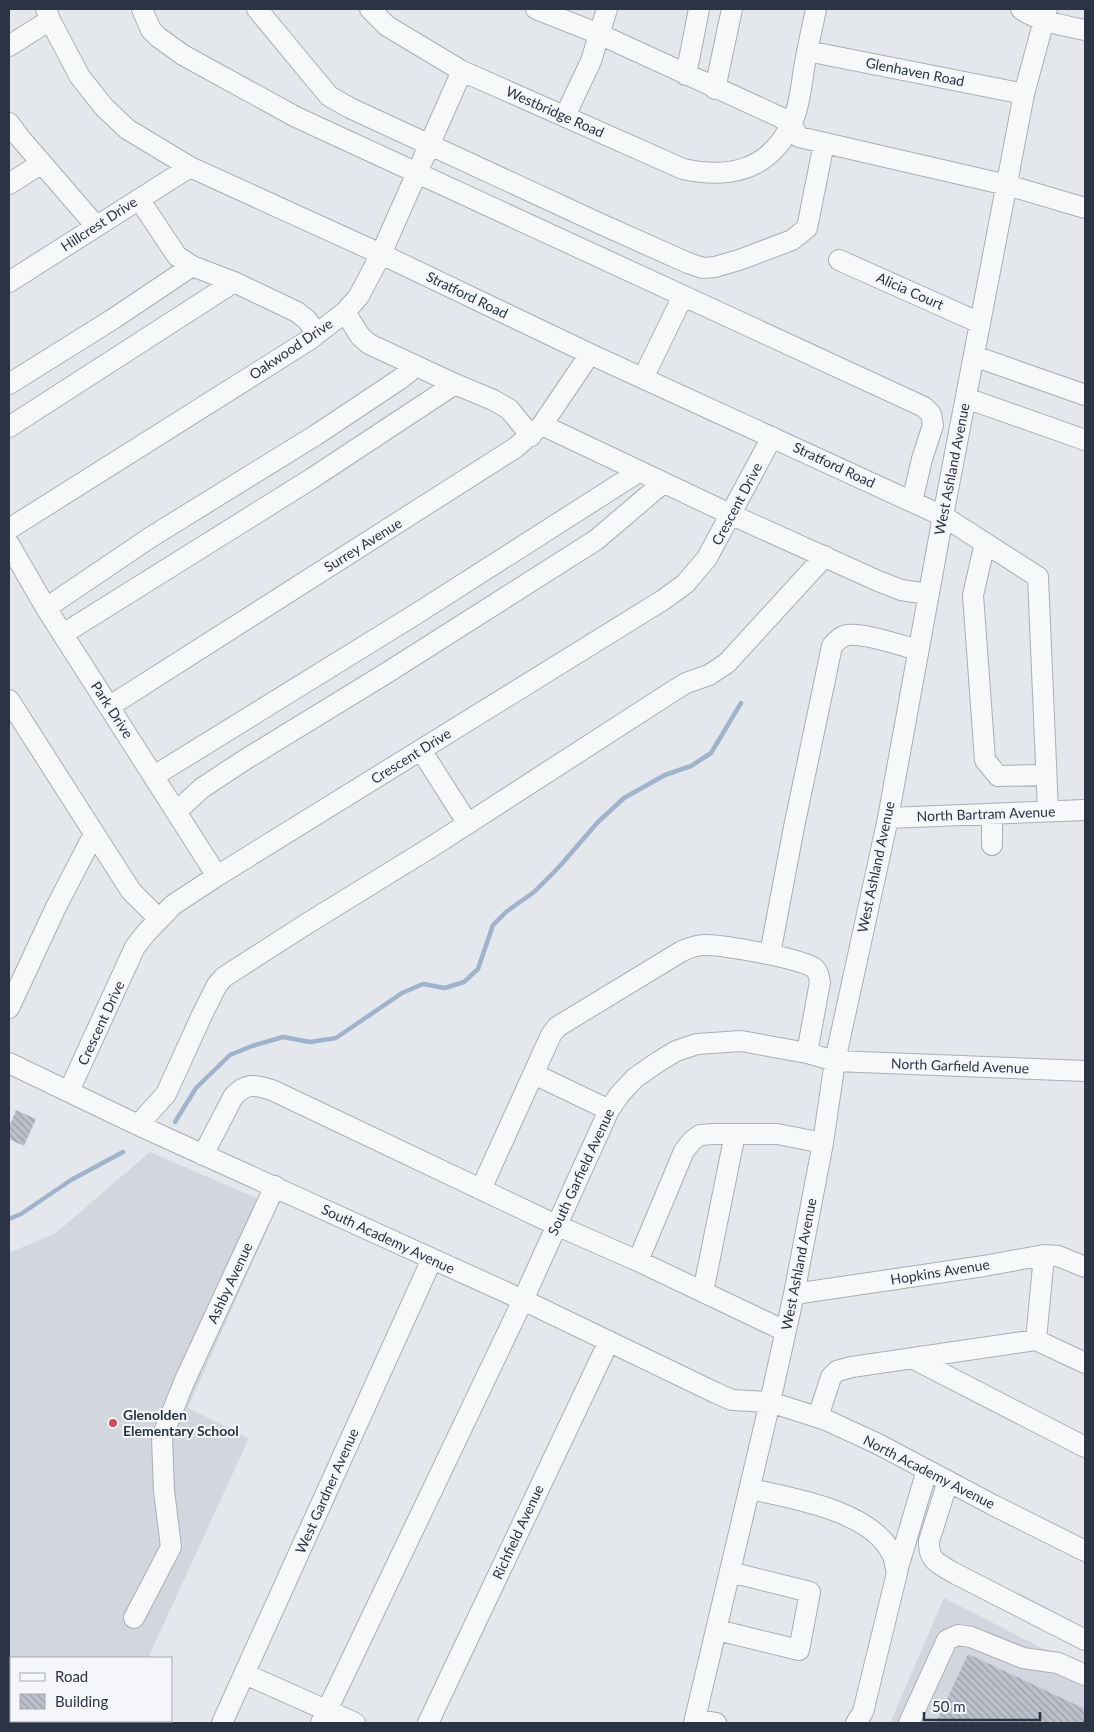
<svg xmlns="http://www.w3.org/2000/svg" width="1094" height="1732" font-family="Lato,sans-serif">
  <style>
    .built { fill: #d2d6de }
    .lines { fill: none; stroke-linecap: round; stroke-linejoin: round }
    .stream { stroke: #9fb4cc; stroke-width: 4.5 }
    .building { fill: url(#building-back-hatch) }
    .minor-casing { stroke: #a9aeb7; stroke-width: 22 }
    .minor { stroke: #f7f8fa; stroke-width: 20 }
    .poi-dot { fill: #d1495b; stroke: #f4f6f9; stroke-width: 2 }
    .labels { text-anchor: middle; stroke-width: 4; stroke-linejoin: round; paint-order: stroke }
    .street-label { font-size: 14px; fill: #2b3445; stroke: #f4f6f9 }
    .poi-label { font-size: 14px; font-weight: bold; fill: #2b3445; stroke: #f4f6f9; text-anchor: start }
  </style>
  <defs>
    <pattern id="building-back-hatch" width="6" height="6" patternUnits="userSpaceOnUse" patternTransform="scale(1.25)"><rect width="6" height="6" fill="#bbc0ca"/><path d="M-1 5l2 2M0 0l6 6M5-1l2 2" fill="none" stroke="#989da6"/></pattern>
  </defs>
  <rect width="100%" height="100%" fill="#e4e7ec"/>
  <path class="built" d="M150,1152L277,1207L188,1408L249,1438L148,1658H11V1721H25L24,1723H9V1253L56,1233Z
    M944,1598L1085,1670V1723H890Z"/>
  <g class="lines">
    <path class="stream" d="M175,1122L196,1088L230,1055L252,1046L283,1037L310,1042L336,1038L402,993L423,984L445,988L464,982L478,969L493,925L506,912L534,892L559,867L598,822L624,798L665,775L691,766L711,753L741,703
      M9,1219L21,1214L71,1180L123,1152"/>
  </g>
  <path class="building" d="M16,1110L36,1119L24,1146L9,1139V1127Z
    M968,1654L1085,1709V1723H936Z"/>
  <g class="lines">
    <defs>
      <path id="minor" d="M46,9L50,20L80,77L104,107L127,129L190,167L381,254L590,354L943,516L1038,577L1048,811
        M142,9L151,30L158,37L183,55L296,117L924,407L931,414L933,425L922,459L912,502
        M257,9L329,96L350,108L603,225L688,263L703,268L715,267L739,260L792,240L807,228L824,143
        M370,9L387,26L462,71L683,169C729,179 768,171 791,125C799,108 801,88 804,69C807,49 812,29 816,9
        M536,9L599,34L780,117L791,124L799,137L1007,185L1085,208
        M1021,9C1040,22 1062,25 1085,30
        M9,46L50,20
        M807,51L1024,94
        M686,75L699,9
        M715,89L732,9
        M565,116L591,61L607,9
        M9,123L20,138L96,226
        M9,184L42,163
        M139,199L177,256L192,266L234,282L297,312L307,320L317,334
        M839,260L980,323
        M9,282L190,167
        M345,312L360,336L369,344L455,384L493,400L509,409L531,436
        M974,356L1085,395
        M643,378L683,296
        M9,384L113,319L192,266
        M966,398L1085,440
        M542,425L732,515L878,581L901,590L928,594
        M9,427L234,282
        M9,529L309,340L345,312L359,296L381,254L462,71
        M985,543L973,595L985,760L998,776L1046,775
        M9,544L46,608L217,876
        M46,608L151,537L316,435L400,379L409,372L413,365
        M63,634L311,479L455,384
        M9,700L131,891L159,919
        M110,706L515,448L542,425L590,354
        M421,750L468,824
        M154,776L416,614L640,471
        M176,812L202,788L246,759L385,674L596,540L663,483
        M888,818L1085,810
        M992,845V814
        M770,954L794,827L832,646C837,640 841,636 848,635C865,633 900,645 918,650
        M9,1008L56,907L94,834
        M9,1063L138,1125L523,1300L716,1393L732,1400L770,1402L826,1420L878,1444L993,1505L1085,1551
        M534,1074L609,1110
        M69,1091L135,947L146,933L173,905L217,876L663,600L685,584L707,558L772,437
        M138,1125L166,1094L201,1017L217,985L224,977L308,923L433,846L670,693L686,683L709,675L727,663L825,556
        M203,1155L233,1097C246,1082 255,1085 272,1090L556,1225L638,1261L785,1331
        M481,1189L551,1035L557,1027L682,951C689,948 696,945 704,945C720,944 804,959 814,968C818,971 819,977 820,982L807,1053
        M638,1261L684,1151L692,1141L700,1135L714,1134H777L823,1143
        M703,1292L735,1134
        M794,1294L984,1266L1044,1255L1058,1256L1085,1267
        M1036,1340L1044,1255
        M912,1358L1085,1447
        M818,1417L831,1377L837,1371L852,1367L1036,1340L1085,1363
        M948,1481L929,1541C928,1561 939,1564 954,1573L1085,1640
        M750,1489C792,1498 872,1511 892,1554C895,1559 895,1567 897,1573L863,1712L856,1723
        M897,1571L927,1470
        M134,1618L171,1547L164,1491L162,1437L185,1380L275,1186
        M717,1630L799,1650L810,1592L730,1572
        M245,1674L355,1723
        M695,1719L716,1723
        M222,1723L432,1259
        M321,1723L523,1300L609,1110L620,1094L635,1078L658,1062L676,1051L697,1044L741,1041L807,1053L835,1061L1085,1071
        M428,1723L609,1341
        M694,1723L770,1402L794,1294L823,1143L835,1061L888,818L943,516L1024,94L1047,9
        M909,1723L947,1640L958,1635L971,1637L1023,1658L1058,1663L1085,1675"/>
    </defs>
    <use href="#minor" class="minor-casing"/>
    <use href="#minor" class="minor"/>
  </g>
  <circle class="poi-dot" cx="113" cy="1423" r="5"/>
  <g class="labels">
    <g class="street-label">
      <text transform="translate(915 72) rotate(11)" y="5">Glenhaven Road</text>
      <text transform="translate(555 112) rotate(24)" y="5">Westbridge Road</text>
      <text transform="translate(99 224) rotate(-33)" y="5">Hillcrest Drive</text>
      <text transform="translate(910 291) rotate(24)" y="5">Alicia Court</text>
      <text transform="translate(467 295) rotate(26)" y="5">Stratford Road</text>
      <text transform="translate(291 349) rotate(-34)" y="5">Oakwood Drive</text>
      <text transform="translate(834 465) rotate(25)" y="5">Stratford Road</text>
      <text transform="translate(952 469) rotate(-79)" y="5">West Ashland Avenue</text>
      <text transform="translate(737 504) rotate(-62)" y="5">Crescent Drive</text>
      <text transform="translate(363 545) rotate(-32)" y="5">Surrey Avenue</text>
      <text transform="translate(112 710) rotate(57)" y="5">Park Drive</text>
      <text transform="translate(411 756) rotate(-32)" y="5">Crescent Drive</text>
      <text transform="translate(986 814) rotate(-2)" y="5">North Bartram Avenue</text>
      <text transform="translate(876 867) rotate(-78)" y="5">West Ashland Avenue</text>
      <text transform="translate(101 1023) rotate(-65)" y="5">Crescent Drive</text>
      <text transform="translate(960 1066) rotate(2)" y="5">North Garfield Avenue</text>
      <text transform="translate(581 1172) rotate(-65)" y="5">South Garfield Avenue</text>
      <text transform="translate(388 1239) rotate(25)" y="5">South Academy Avenue</text>
      <text transform="translate(799 1264) rotate(-79)" y="5">West Ashland Avenue</text>
      <text transform="translate(940 1272) rotate(-9)" y="5">Hopkins Avenue</text>
      <text transform="translate(230 1283) rotate(-65)" y="5">Ashby Avenue</text>
      <text transform="translate(929 1472) rotate(27)" y="5">North Academy Avenue</text>
      <text transform="translate(327 1491) rotate(-66)" y="5">West Gardner Avenue</text>
      <text transform="translate(518 1532) rotate(-65)" y="5">Richfield Avenue</text>
    </g>
    <g class="poi-label">
      <text x="123" y="1420">Glenolden<tspan x="123" dy="16">Elementary School</tspan></text>
    </g>
  </g>
  <rect width="1094" height="1732" fill="none" stroke="#2b3445" stroke-width="20"/>
  <rect x="10" y="1657" width="162" height="65" fill="#f4f6f9" stroke="#a4a8b1"/>
  <rect x="20" y="1673" width="25" height="8" fill="#f7f8fa" stroke="#a4a8b1"/>
  <text x="55" y="1682" font-size="15" fill="#2b3445">Road</text>
  <rect x="20" y="1694" width="25" height="15" fill="url(#building-back-hatch)" stroke="#a4a8b1"/>
  <text x="55" y="1707" font-size="15" fill="#2b3445">Building</text>
  <path d="M924 1712v8h116v-8" fill="none" stroke="#2b3445" stroke-width="2.5"/>
  <text x="932" y="1712" font-size="15" fill="#2b3445" stroke="#f4f6f9" stroke-width="4" paint-order="stroke">50 m</text>
</svg>
